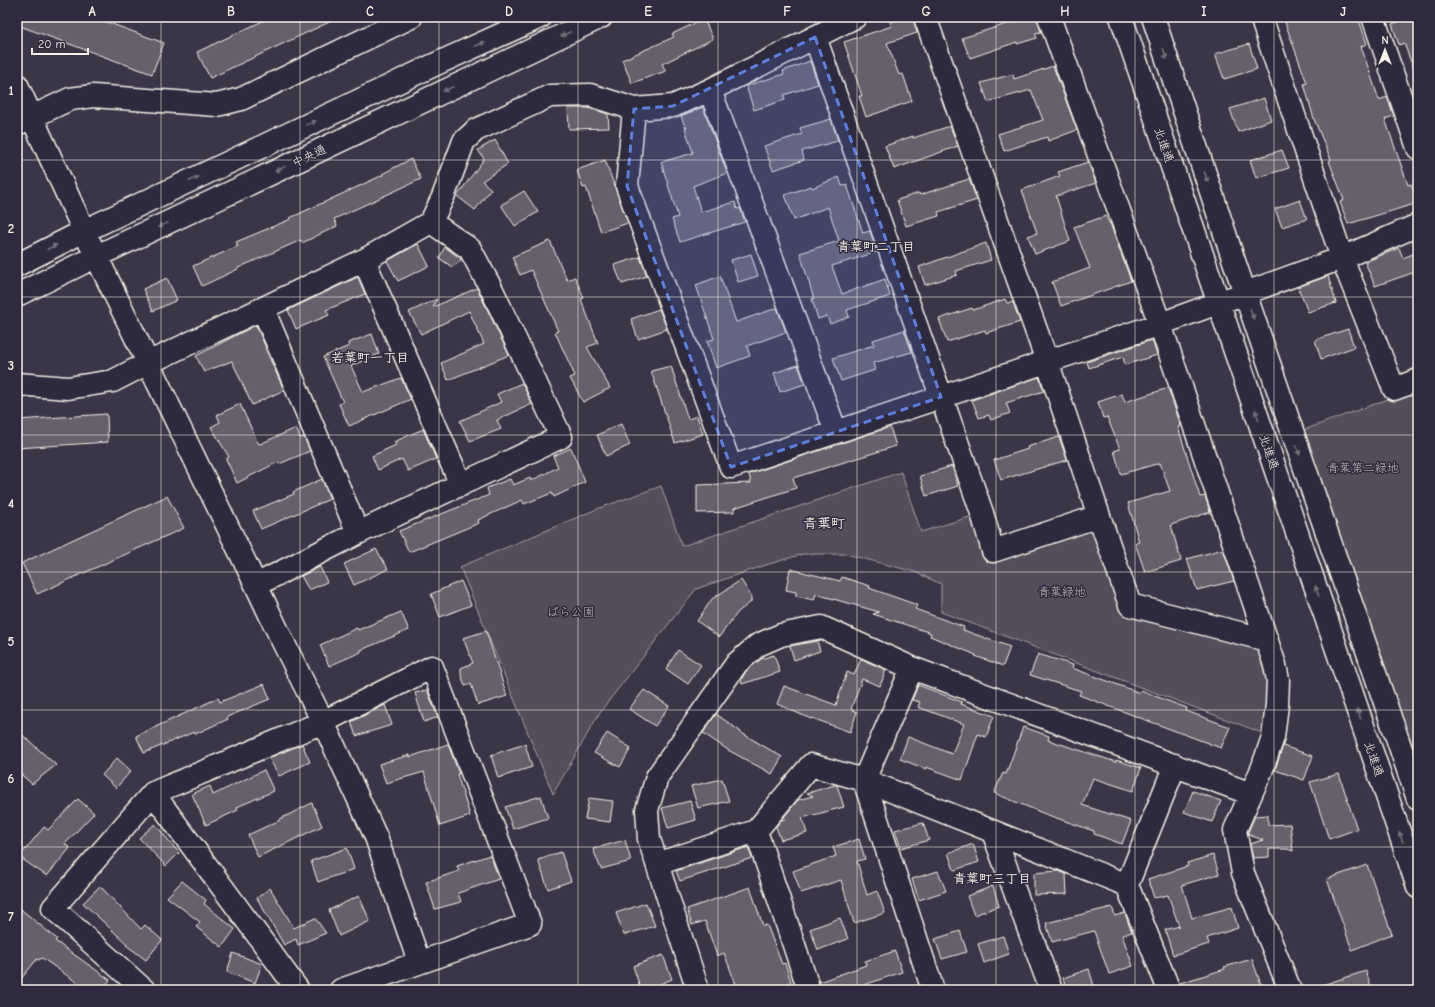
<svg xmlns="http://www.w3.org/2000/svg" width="1435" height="1007" font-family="'Comic Neue','Klee One',sans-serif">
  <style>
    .green { fill: #534e5c; stroke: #a4a0a2 }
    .building { fill: #65616c; stroke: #f4f1e8 }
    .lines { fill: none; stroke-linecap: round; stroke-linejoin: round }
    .minor-casing { stroke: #f4f1e8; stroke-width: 25 }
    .minor { stroke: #2f2a3d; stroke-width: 22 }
    .oneway { fill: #747079 }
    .marked { fill: #5e7fdd; fill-opacity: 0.2; stroke: #5e7fdd; stroke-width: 3; stroke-dasharray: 8 5; stroke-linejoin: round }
    .grid { fill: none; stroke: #f4f1e8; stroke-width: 1; stroke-opacity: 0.55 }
    .labels { text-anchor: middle; stroke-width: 3; stroke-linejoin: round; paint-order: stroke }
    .street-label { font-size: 12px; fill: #f4f1e8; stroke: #2f2a3d }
    .park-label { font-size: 12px; fill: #bcb8b7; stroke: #2f2a3d }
    .neighbourhood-label { font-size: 13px; font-weight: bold; fill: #f4f1e8; stroke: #2f2a3d }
    .quarter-label { font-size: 14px; font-weight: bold; fill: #f4f1e8; stroke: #2f2a3d }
    .neatline { fill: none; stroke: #f4f1e8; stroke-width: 1.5 }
    .grid-label { font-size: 13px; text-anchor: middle; font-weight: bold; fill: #f4f1e8 }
  </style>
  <rect width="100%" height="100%" fill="#3b3647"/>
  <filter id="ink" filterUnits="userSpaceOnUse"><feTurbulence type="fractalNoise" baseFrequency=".025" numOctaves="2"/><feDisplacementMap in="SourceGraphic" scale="8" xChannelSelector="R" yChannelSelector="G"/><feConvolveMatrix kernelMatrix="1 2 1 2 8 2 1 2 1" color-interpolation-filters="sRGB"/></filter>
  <g filter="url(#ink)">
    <path class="green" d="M1418,388V799L1293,434Z
      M901,472L921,532L982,513L990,541L1099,516L1131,605L1267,640L1273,737L941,612V584L915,572L846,554H803L766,565L696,589L600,712L553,794L460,567L597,509L661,486L682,546Z"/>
    <path class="building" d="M17,17H93L164,43L152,74L17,25Z
      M271,17H340L210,78L197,52Z
      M906,17H913L917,33L887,43L899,75L903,74L912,101L866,117L859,96H862L844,42L892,26L890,22Z
      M1029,17H1037L1041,32L1035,33L1037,38L1017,44V42L970,58L962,38Z
      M1283,17H1358L1367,44L1361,46L1379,100L1387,97L1394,116L1385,119L1408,185L1411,184L1418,203L1348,224L1340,202L1344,200L1329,161L1331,160L1314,119L1304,84L1307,83Z
      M1412,17H1418V76H1416L1404,43L1399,45L1392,24Z
      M704,19L713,39L662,64L666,71L632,83L622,60L674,37L672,34Z
      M1249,44L1257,69L1224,79L1215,54Z
      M810,61L818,84L784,95L785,100L754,110L746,86L784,74L783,71Z
      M1053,66L1077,130L1048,141L1047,137L1004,151L998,134L1043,120L1031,90L988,102L981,83L1013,74L1014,79Z
      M1264,98L1271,120L1238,132L1230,109Z
      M703,107L727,173L693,186L701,212L735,202L737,209L740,208L745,222L680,242L672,219L678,217L661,162L693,153L685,128L687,127H685L681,116Z
      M568,108H588L608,114L609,128L569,129Z
      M831,119L838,141L802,151L804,160L773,170L764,146L802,134L800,128Z
      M950,126L958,146L894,169L885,146L913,136V138Z
      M495,140L508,164L482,181L491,189L475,210L457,196L484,159L478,150Z
      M1282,150L1289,168L1256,178L1250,160Z
      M411,159L421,179L334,219L337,226L302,243L301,240L238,268V269L202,286L193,266L238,246L236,242L291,219L290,218L383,175L382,174Z
      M605,160L628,223L601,232L586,187L583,188L577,170Z
      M1088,162L1096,183L1056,196L1070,241L1035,254L1028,236L1037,233L1022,190L1060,176L1058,172Z
      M839,177L842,186L847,185L863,233L870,231L877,252L832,266L842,294L885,279L890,296L847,310L849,317L830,324L827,316L818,319L812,299H814L800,253L839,241L828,207L794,220L785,195L811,186L812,188Z
      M969,179L977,200L938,212L939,216L906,226L897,200L919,193L920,195Z
      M524,191L538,212L515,226L501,205Z
      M1300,200L1307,219L1282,227L1275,209Z
      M1106,216L1109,223H1110L1131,281L1061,306L1052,282L1090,268L1074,227Z
      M550,241L567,280L575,277L584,298L581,299L598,343L587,347L610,388L583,402L570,378L575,376L555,332L558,331L531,270L520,275L512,257Z
      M986,243L991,260L956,271L957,275L925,285L919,267Z
      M418,244L429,266L398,281L387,261Z
      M445,247L461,259L460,262L452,267L439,258Z
      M1399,248L1403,258L1418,252V271L1375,286L1365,262Z
      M751,254L758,276L738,282L731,260Z
      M640,257L647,276L622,284L614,265Z
      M720,276L736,322L777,308L786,332L747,346L750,356L716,368L707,341L714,339L696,285Z
      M1328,276L1336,303L1308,312L1298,287Z
      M358,277L365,294L326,310L329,315L296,329L288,310Z
      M167,278L177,300L153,311L143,289Z
      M477,288L509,355L448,380L441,363L484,344L469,311L421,334L409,312L437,299L433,307Z
      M1005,299L1007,303L1013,302L1020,322L986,333L985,330L947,342L939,319L972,308L973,310Z
      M659,309L667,329L638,339L631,319Z
      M256,325L266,348H265L284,390L252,405L232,361L204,372L196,356Z
      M1348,329L1354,347L1321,359L1315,340Z
      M904,330L912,352L873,363L875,370L841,381L833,358L874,345L873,340Z
      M372,334L379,354L351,366L363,392L401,378L411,399L349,426L339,404L343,402L323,357L349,346L348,343Z
      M1152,340L1157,355L1125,365L1123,357L1089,368L1087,362Z
      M798,365L805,384L780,392L774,373Z
      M671,366L688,419L697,416L703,434L675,443L651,371Z
      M1039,377L1044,391L1006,403L1010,413L991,420L989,415L979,418L972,400Z
      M522,383L532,404L497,420L501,429L470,441L460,421L501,402L497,394Z
      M1168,388L1181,426L1178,427L1200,497L1205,496L1210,512L1171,525L1181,561L1145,572L1135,543L1139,542L1128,503L1170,491L1160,463L1121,474L1114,451L1120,449L1107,417L1103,418L1098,402L1122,394L1125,402Z
      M240,404L258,443L260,444L296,428L300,438L304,437L310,451L279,464L278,462L237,483L226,459L229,457L211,427L220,422L217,415Z
      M107,414L108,442L17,448V420Z
      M621,424L630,445L606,456L597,435Z
      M890,427L896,446L793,478L796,488L734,508V512L697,513V485L751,483L749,474Z
      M423,429L436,459L408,471L402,459L378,470L372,456L396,445L394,442Z
      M1059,437L1067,460L1001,480L994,460L1028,449L1027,447Z
      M571,448L585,482L554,497L552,493L524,504L522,500L478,520L479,523L409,552L399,531L489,495L487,488L510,479L513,485L530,478L531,481L558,467L553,456Z
      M952,466L958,486L926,496L920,476Z
      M322,479L330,499L261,529L253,511L294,494L293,492Z
      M167,496L184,528L37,594L22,563Z
      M376,549L388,569L354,585L344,564Z
      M1223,549L1234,581L1197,590L1187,559Z
      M320,567L327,582L309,590L301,576Z
      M790,569L840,581L842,577L870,586L869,588L917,605L915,609L964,627L963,630L1010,647L1003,666L975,656L976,655L930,636L931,633L873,614L879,612L816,594L814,600L796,596V592L786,590Z
      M741,580L751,596V602L738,612L719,637L697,621L712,599Z
      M461,581L471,605L440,617L431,594Z
      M401,612L409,630L361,650V652L329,666L320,645L357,628L358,630Z
      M486,631L507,696L478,705L471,684L465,686L461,674V668L473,663L463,638Z
      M817,641L820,651L794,660L790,646Z
      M678,650L701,665L688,684L666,669Z
      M1038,654L1073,665L1072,668L1140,693L1141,691L1187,708L1186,711L1230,727L1221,748L1079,695L1081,691L1030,675Z
      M774,655L780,672L742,684L741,680L746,671L761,659Z
      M861,659L886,670L880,686L862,679L851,709L857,712L850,732L812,718L811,719L777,704L784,686L836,705L847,672L854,675Z
      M264,684L270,699L227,717L228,719L195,734L194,732L144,753L136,736L218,698L220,702Z
      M918,685L962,702L961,704L994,716L986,737L978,734L962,780L926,767V769L900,759L908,737L952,754L964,724L918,707L920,702L912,700Z
      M427,690L438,717L424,722L415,693Z
      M644,690L669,706L655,726L629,709Z
      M385,705L392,725L356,736L351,722Z
      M716,714L740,731V732L782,757L772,774L728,750L703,733Z
      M1023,727L1049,736L1048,740L1116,762V760L1141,768L1133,791L1093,778L1082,805L1131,821L1122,844L1094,834V831L1045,814L994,793L1003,773L1006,774Z
      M17,730L56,765L32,784L17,771Z
      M607,733L631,748L620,767L594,753Z
      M302,744L310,762L279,776L269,758Z
      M448,744L459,774H457L470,816L440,826L424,772L386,783L379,764L410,755V757Z
      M525,744L532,767L498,778L491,755Z
      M1283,746L1313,756L1304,780L1275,770Z
      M117,758L131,771L116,788L102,775Z
      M264,770L274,791L237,807L238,810L206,825L192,794L210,786L213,795Z
      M1339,774L1357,829L1329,839L1310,782Z
      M722,779L729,801L698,808L691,786Z
      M835,785H837L844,807L802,818L807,833L781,840L776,827L781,820L785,819L784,817L798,800L813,796L807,793Z
      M1193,791L1221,801L1212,822L1184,812Z
      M541,796L548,818L513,829L505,807Z
      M589,798L613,801L610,822L585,819Z
      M78,799L94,813L65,844L70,848L47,876L19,857L44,827L48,830Z
      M690,801L696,820L668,828L662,808Z
      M312,803L322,826L258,857L248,835L280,820V819Z
      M1268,815V825L1290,824L1293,851L1287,849H1269V857L1253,858L1250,844L1263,840L1249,835L1248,832L1255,816Z
      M923,823L929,840L901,848L895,830Z
      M155,824L179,853L166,866L139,838Z
      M859,839L865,859L857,861L867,895L877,891L885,913L854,923L841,880L801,893L793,871L836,856L833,847Z
      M625,840L631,861L601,869L593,849Z
      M973,844L979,862L954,870L948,853Z
      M748,847L752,858L680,881L676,871Z
      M347,848L354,869L318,882L311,861Z
      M561,852L571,881L548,889L538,860Z
      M490,855L499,879L458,893L461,902L435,909L426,882L459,871L457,866Z
      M1213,855L1219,874L1182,885L1192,918L1232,907L1238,928L1207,938L1209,944L1173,955L1165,930L1179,926L1168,895L1154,898L1148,879L1188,866L1187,863Z
      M1367,865L1392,934L1352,950L1327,879Z
      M938,871L946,891L919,900L912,879Z
      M1059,871L1066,874L1067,894L1034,895V873Z
      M182,881L206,900L204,904L235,929L222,947L196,927L200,922L167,897Z
      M100,886L141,929L145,925L162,940L146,960L126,945L127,944L83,903Z
      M993,886L999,906L974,915L967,896Z
      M750,887L763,926L767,925L782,964L785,963L791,982L768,990H738L724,953L717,956L705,921L692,925L687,909Z
      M270,888L294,928L315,918L326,933L298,945L296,939L284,945L257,898Z
      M359,896L370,921L339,936L329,910Z
      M646,903L655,926L624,935L616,913Z
      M17,906L57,939L55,941L110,980L102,990H88L42,958L39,960L37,959L17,984Z
      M1112,907L1115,916L1125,913L1129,925L1132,932L1122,935L1133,966L1109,974L1094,931L1052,942L1046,923Z
      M840,918L848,939L818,950L810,929Z
      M960,931L967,952L942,959L935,939Z
      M1003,936L1009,954L984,963L978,944Z
      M895,951L902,972L858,987L860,990H821L819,982L866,965L865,961Z
      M233,953L262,964L255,983L227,972Z
      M663,955L672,979L645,990H641L633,966Z
      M1252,959L1263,990H1181L1180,983L1225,969L1224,967Z
      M1089,969L1095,990H1067L1063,978Z
      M1366,971L1372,990H1317L1316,987Z"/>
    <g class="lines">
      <defs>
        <path id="minor" d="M1049,17L1160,324L1275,665L1278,680L1277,705L1273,737L1262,769L1235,830L1243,873L1290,990
          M1121,17L1418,887
          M1153,17L1234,261L1418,799
          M1261,17L1342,258L1394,389L1418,380
          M1373,17L1418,148
          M815,37L982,513L993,551L1099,516L1047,361L925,17
          M17,85L84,231L256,585L283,642L323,722L376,837L419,962
          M710,90L836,432
          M634,109L627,186L731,467L1160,324L1342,258L1418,225
          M17,124L70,99L93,96L217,105L241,99L411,17
          M364,260L461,485
          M17,265L84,231L436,64L540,17
          M17,295L97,256L601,17
          M263,309L358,533
          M17,384L68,388L113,381L148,363L364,260L431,222L443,197L464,141L476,130L550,96L590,95L634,109L673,106L710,90L855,17
          M1099,516L1130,605L1267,640
          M256,585L358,533L561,437L492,290L470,249L431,222
          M912,668L864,780L933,990
          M153,793L298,990
          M756,831L809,990
          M993,832L1051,990
          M657,864L756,831L811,765L864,780L1127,885
          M144,990L53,908L153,793L323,722L432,667L530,924L341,990
          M698,990L649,839L647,810L657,777L737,663L758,645L781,635L821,627L912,668L1251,794
          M1169,990L1127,885L1175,765"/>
      </defs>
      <use href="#minor" class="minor-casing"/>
      <use href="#minor" class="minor"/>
    </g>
    <defs><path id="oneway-solid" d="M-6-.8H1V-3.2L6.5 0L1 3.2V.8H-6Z"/></defs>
    <g class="oneway">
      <use href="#oneway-solid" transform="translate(566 34) rotate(154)"/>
      <use href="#oneway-solid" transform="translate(480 44) rotate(-24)"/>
      <use href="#oneway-solid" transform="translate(1165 54) rotate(72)"/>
      <use href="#oneway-solid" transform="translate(448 89) rotate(155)"/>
      <use href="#oneway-solid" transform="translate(311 123) rotate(-25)"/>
      <use href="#oneway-solid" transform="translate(280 169) rotate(155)"/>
      <use href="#oneway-solid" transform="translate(1206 177) rotate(72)"/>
      <use href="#oneway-solid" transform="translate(194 179) rotate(-25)"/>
      <use href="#oneway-solid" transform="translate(163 225) rotate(155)"/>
      <use href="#oneway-solid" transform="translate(52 247) rotate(-27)"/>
      <use href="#oneway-solid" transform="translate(1252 314) rotate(71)"/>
      <use href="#oneway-solid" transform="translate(1257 415) rotate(-109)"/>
      <use href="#oneway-solid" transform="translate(1298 450) rotate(71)"/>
      <use href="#oneway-solid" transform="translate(1317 591) rotate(-109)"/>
      <use href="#oneway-solid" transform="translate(1359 714) rotate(-109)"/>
      <use href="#oneway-solid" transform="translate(1401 837) rotate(-109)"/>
    </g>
  </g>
  <path class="marked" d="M815,37L941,397L731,467L627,186L634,109L673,106Z"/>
  <path class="grid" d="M161,17V990M300,17V990M439,17V990M578,17V990M718,17V990M857,17V990M996,17V990M1135,17V990M1274,17V990M17,160H1418M17,297H1418M17,435H1418M17,572H1418M17,710H1418M17,847H1418"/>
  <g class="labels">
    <g class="street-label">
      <text transform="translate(1164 145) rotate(71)" y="4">北進通</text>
      <text transform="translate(309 156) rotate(-25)" y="4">中央通</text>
      <text transform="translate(1269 452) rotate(71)" y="4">北進通</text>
      <text transform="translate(1374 759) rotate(71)" y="4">北進通</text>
    </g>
    <g class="park-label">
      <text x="1363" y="472">青葉第二緑地</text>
      <text x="1062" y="596">青葉緑地</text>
      <text x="571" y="616">ばら公園</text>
    </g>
    <g class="neighbourhood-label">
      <text x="876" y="251">青葉町二丁目</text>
      <text x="370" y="362">若葉町一丁目</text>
      <text x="992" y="883">青葉町三丁目</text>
    </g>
    <g class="quarter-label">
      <text x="824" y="528">青葉町</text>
    </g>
  </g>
  <rect width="1435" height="1007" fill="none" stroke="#2f2a3d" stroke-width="44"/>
  <g transform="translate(1385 50)" stroke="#2f2a3d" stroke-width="3" paint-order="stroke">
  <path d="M0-3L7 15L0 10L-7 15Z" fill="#f4f1e8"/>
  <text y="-6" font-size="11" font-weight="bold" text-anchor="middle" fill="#f4f1e8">N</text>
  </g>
  <path d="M32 48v6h56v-6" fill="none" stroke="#f4f1e8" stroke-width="2"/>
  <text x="38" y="48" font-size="12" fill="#f4f1e8" stroke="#2f2a3d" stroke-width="3" paint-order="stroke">20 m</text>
  <rect x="22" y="22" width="1391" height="963" class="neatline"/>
  <g class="grid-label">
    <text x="92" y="16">A</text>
    <text x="231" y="16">B</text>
    <text x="370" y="16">C</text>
    <text x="509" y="16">D</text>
    <text x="648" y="16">E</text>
    <text x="787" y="16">F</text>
    <text x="926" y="16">G</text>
    <text x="1065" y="16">H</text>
    <text x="1204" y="16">I</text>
    <text x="1343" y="16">J</text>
    <text x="11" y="95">1</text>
    <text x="11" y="233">2</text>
    <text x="11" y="370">3</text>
    <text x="11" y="508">4</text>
    <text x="11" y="646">5</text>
    <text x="11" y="783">6</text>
    <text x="11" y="921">7</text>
  </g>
</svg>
